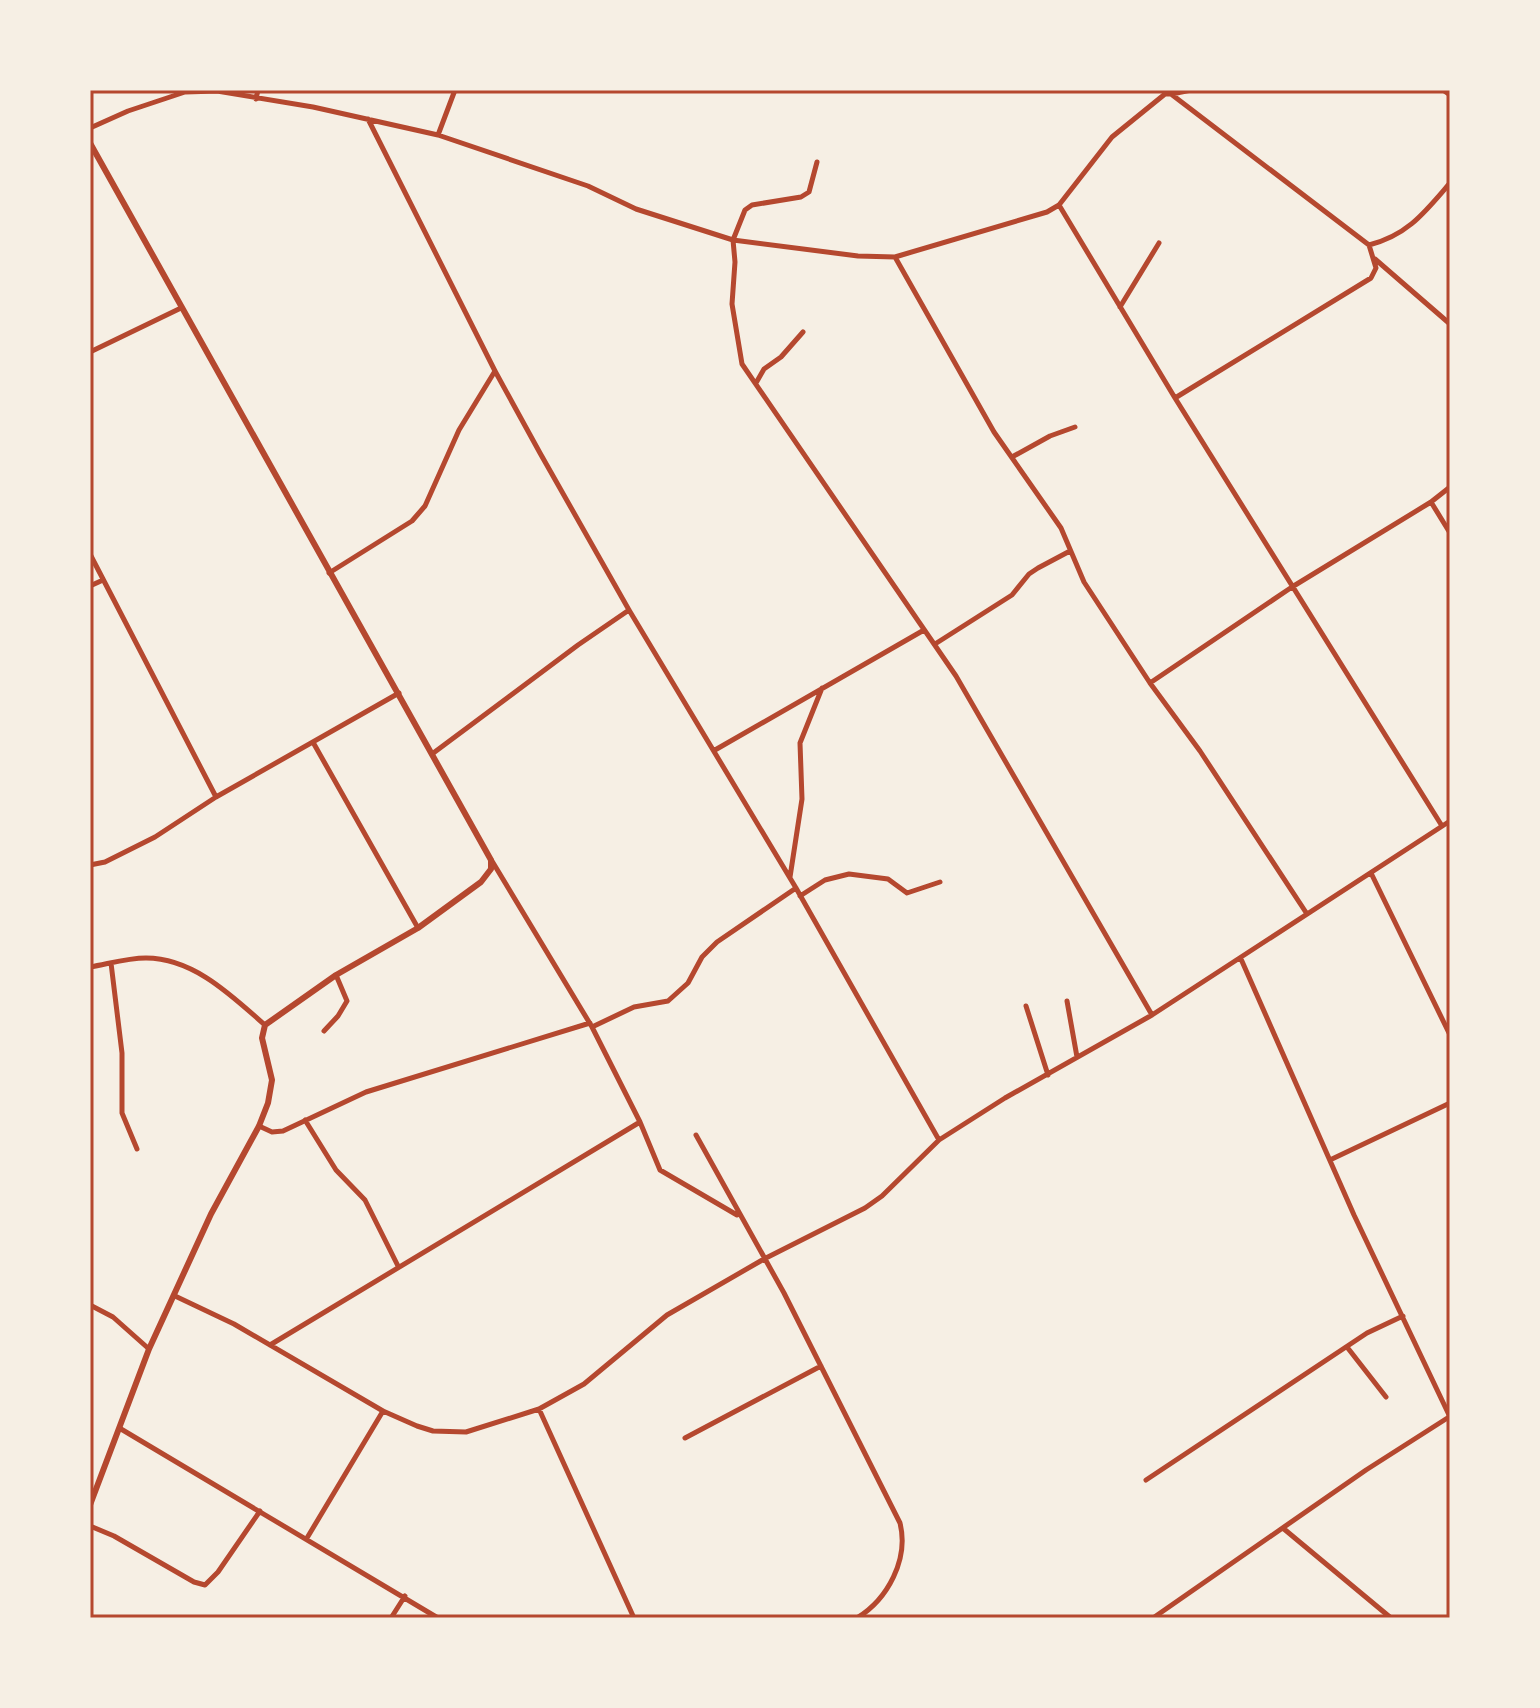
<svg xmlns="http://www.w3.org/2000/svg" width="1540" height="1708" font-family="Quicksand,sans-serif">
  <style>
    .lines { fill: none; stroke-linecap: round; stroke-linejoin: round }
    .minor { stroke: #b5482f; stroke-width: 5 }
    .tertiary { stroke: #b5482f; stroke-width: 6 }
    .neatline { fill: none; stroke: #b5482f; stroke-width: 3 }
  </style>
  <rect width="100%" height="100%" fill="#f6efe4"/>
  <g class="lines">
    <path class="minor" d="M1443,90L1450,95
      M1172,94L1191,90
      M256,99L258,90
      M368,119L495,371L540,453L629,610L796,888L939,1140
      M90,128L128,111L185,92L217,91L313,107L438,135L588,186L636,209L733,240L858,256L895,257L1047,212L1059,205L1112,137L1165,94H1171L1369,245C1408,235 1425,212 1450,183
      M438,135L455,90
      M817,162L809,192L801,197L752,205L745,210L733,240L735,262L732,304L742,364L956,676L1152,1015
      M1059,205L1175,398L1442,826
      M895,257L994,432L1061,528L1084,582L1150,683L1200,751L1307,914
      M1375,259L1450,324
      M1120,307L1159,243
      M90,352L181,308
      M756,383L764,369L781,357L803,332
      M1175,398L1371,278L1376,268L1369,245
      M1012,457L1050,436L1075,427
      M1431,502L1450,533
      M90,554L216,797
      M329,573L412,521L425,506L459,430L495,371
      M90,586L103,580
      M935,644L1012,595L1029,574L1038,568L1070,551
      M1150,683L1292,587L1431,502L1450,487
      M314,744L418,928
      M715,750L924,630
      M432,754L578,645L629,610
      M492,861L592,1027L640,1122L660,1170L737,1215
      M90,865L105,862L155,837L216,797L399,693
      M1371,873L1450,1035
      M790,877L802,799L800,743L822,688
      M800,896L825,880L849,874L888,879L907,893L940,882
      M1241,959L1354,1215L1450,1417
      M111,963L122,1053V1113L137,1149
      M90,967C108,964 127,958 146,958C193,958 231,995 265,1025
      M1067,1001L1077,1057
      M1026,1006L1048,1075
      M592,1027L634,1007L668,1001L688,983L702,957L717,942L796,888
      M324,1031L338,1016L347,1001L336,975
      M305,1120L336,1170L365,1200L398,1266
      M259,1126L272,1132L283,1131L366,1092L590,1023
      M696,1135L784,1293L900,1523C909,1559 888,1599 857,1618
      M1332,1159L1450,1103
      M175,1296L234,1324L383,1411L417,1426L433,1431L466,1432L539,1409L584,1384L667,1315L764,1259L865,1208L882,1196L939,1140L1005,1098L1152,1015L1450,821
      M90,1305L113,1317L149,1349
      M270,1345L640,1122
      M1347,1347L1386,1397
      M539,1409L634,1618
      M121,1429L438,1618
      M685,1438L821,1366
      M1146,1480L1367,1333L1403,1316
      M90,1526L114,1536L194,1582L205,1585L218,1572L260,1511
      M1284,1529L1391,1618
      M307,1538L383,1411
      M391,1618L405,1596
      M1153,1618L1366,1470L1449,1417"/>
    <path class="tertiary" d="M90,143L491,860V869L481,882L418,928L336,975L265,1025L262,1038L272,1080L268,1103L259,1126L211,1214L149,1349L90,1505"/>
  </g>
  <rect width="1540" height="1708" fill="none" stroke="#f6efe4" stroke-width="184"/>
  <rect x="92" y="92" width="1356" height="1524" class="neatline"/>
</svg>
